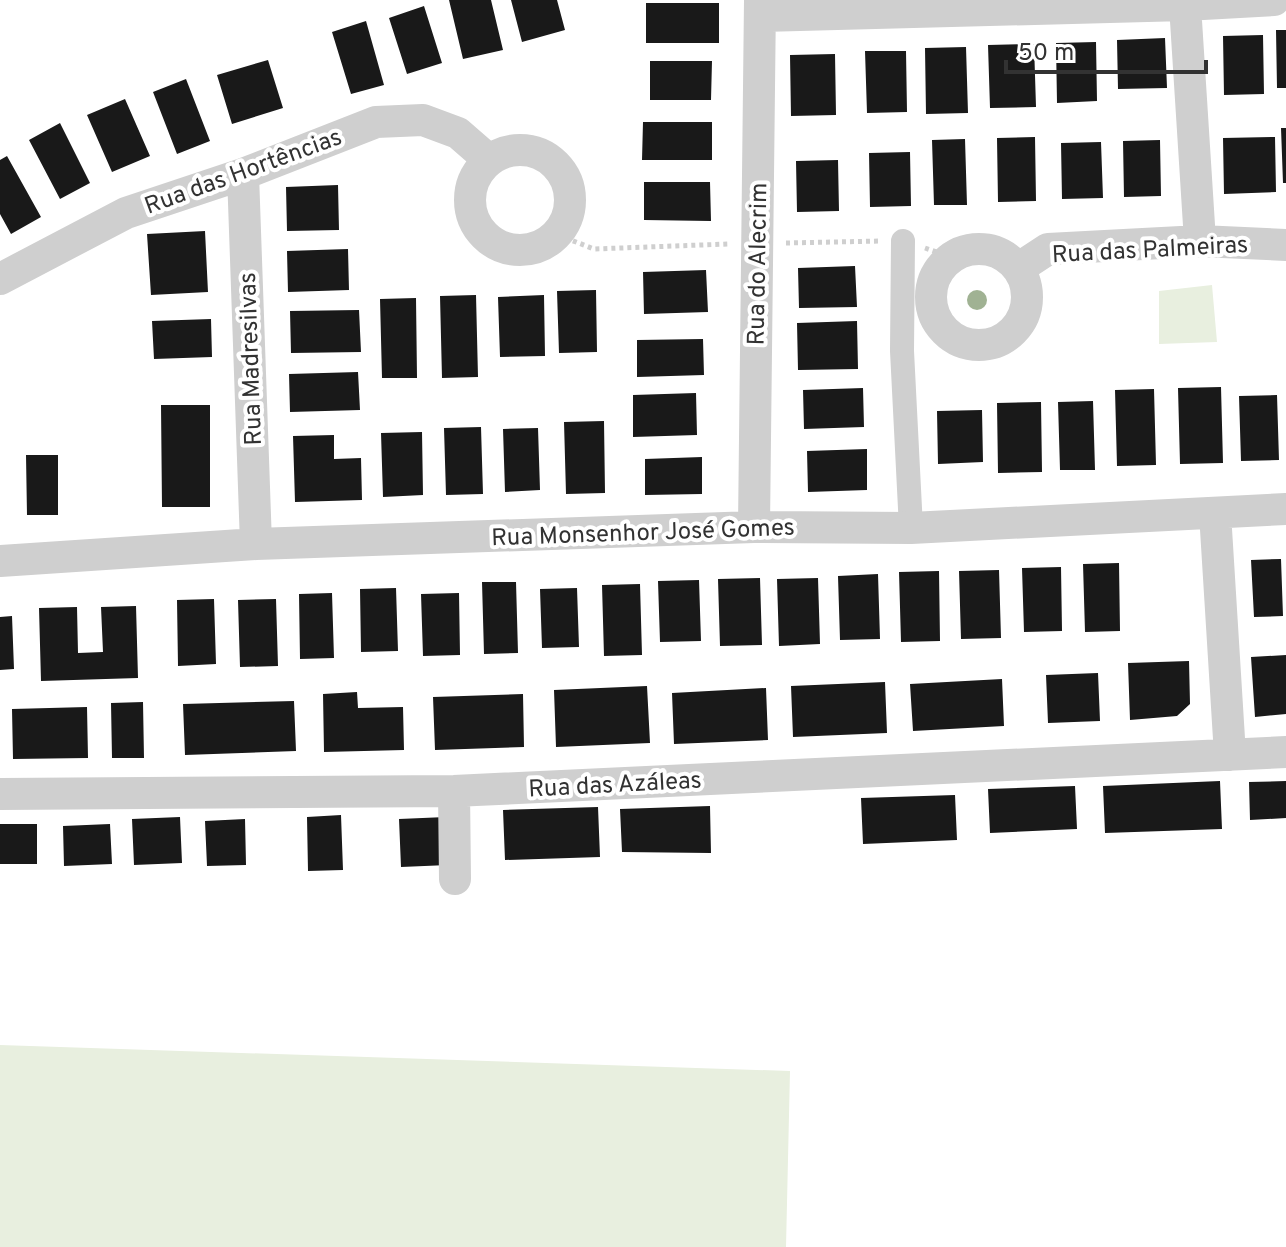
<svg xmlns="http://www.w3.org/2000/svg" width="1286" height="1247" font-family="Overpass,sans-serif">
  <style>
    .green { fill: #e8efdf }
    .building { fill: #191919 }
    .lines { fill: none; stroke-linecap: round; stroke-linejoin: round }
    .path { stroke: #cfcfcf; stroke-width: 5; stroke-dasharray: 4 4; stroke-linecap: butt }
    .pedestrian { stroke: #cfcfcf; stroke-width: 24 }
    .minor { stroke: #cfcfcf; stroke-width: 32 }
    .tree { fill: #a0b293 }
    .labels { text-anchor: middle; stroke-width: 8; stroke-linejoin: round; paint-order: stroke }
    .street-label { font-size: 24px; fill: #323232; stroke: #fff }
  </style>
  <rect width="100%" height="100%" fill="#fff"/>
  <path class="green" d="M1212,285L1217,342L1159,344V291Z
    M0,1045L790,1071L786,1247H0Z"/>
  <path class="building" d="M449,0H491L503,50L463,59Z
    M511,0H557L565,30L522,42Z
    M646,3H719V43H646Z
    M424,6L442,63L407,74L389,18Z
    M366,21L384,85L351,94L332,32Z
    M1276,30H1286V88H1277Z
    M1263,35L1264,94L1224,95L1223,36Z
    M1165,38L1167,88L1118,89L1117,40Z
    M1096,42L1097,101L1057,103L1056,43Z
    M1034,44L1036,107L990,108L988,45Z
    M966,47L968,113L926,114L925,48Z
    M865,51H906L907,112L867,113Z
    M835,54L836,115L791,116L790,55Z
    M268,60L283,108L232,124L217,75Z
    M650,61H712L711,100H650Z
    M186,79L210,141L177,154L153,92Z
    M125,99L150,156L112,172L87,115Z
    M643,122H712V160H642Z
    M60,123L90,183L60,199L29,140Z
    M1281,128H1286V183H1283Z
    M1035,137L1036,201L998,202L997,138Z
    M1275,137L1276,192L1224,194L1223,138Z
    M965,139L967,205H934L932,140Z
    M1160,140L1161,196L1124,197L1123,141Z
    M1101,142L1103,198L1062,199L1061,143Z
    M910,152L911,206L870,207L869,153Z
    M7,156L41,217L11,234L0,214V160Z
    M838,160L839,211L797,212L796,161Z
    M644,182H710L711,221L644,220Z
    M338,185L339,230L287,231L286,187Z
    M205,231L208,292L151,295L147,234Z
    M348,249L349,290L288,292L287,251Z
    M855,266L857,307L799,308L798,268Z
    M706,270L708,312L644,314L643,272Z
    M596,290L597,352L559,353L557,291Z
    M476,295L478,377L442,378L440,296Z
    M544,295L545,356L500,357L498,297Z
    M416,298L417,378H382L380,299Z
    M359,310L361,352L291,353L290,311Z
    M211,319L212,357L154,359L152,321Z
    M857,321L858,369L798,370L797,323Z
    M703,339L704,375L637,377V340Z
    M358,372L360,410L290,412L289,374Z
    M1221,387L1223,463L1180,464L1178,388Z
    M863,388L864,427L804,429L803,390Z
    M1154,389L1156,465L1117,466L1115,390Z
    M696,393L697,435L633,437V395Z
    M1277,395L1279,460L1241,461L1239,396Z
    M1093,401L1095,470H1060L1058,402Z
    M1041,402L1042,472L998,473L997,403Z
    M161,405H210V507H162Z
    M982,410L983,462L938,464L937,411Z
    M604,421L605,493L566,494L564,422Z
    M481,427L483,494L446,495L444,428Z
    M538,428L540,490L505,492L503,429Z
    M422,432L423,495L383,497L381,433Z
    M334,435V459L361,458L362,500L295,502L293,436Z
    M867,449V490L808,492L807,451Z
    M26,455H58V515H27Z
    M702,457V494L645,495V459Z
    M1281,559L1283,616L1254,617L1251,560Z
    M1119,563L1120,631L1085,632L1083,564Z
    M1061,567L1062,631L1024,632L1022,568Z
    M999,570L1001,638L961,639L959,571Z
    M939,571L940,641L901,642L899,572Z
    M878,574L880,639L840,640L838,576Z
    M760,578L762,645L720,646L718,579Z
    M818,578L820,644L779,646L777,579Z
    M699,580L701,641L660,642L658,581Z
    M482,582H516L518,653L484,654Z
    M640,584L642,655L604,656L602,585Z
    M396,588L398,651L361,652L360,589Z
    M577,588L579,647L542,648L540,589Z
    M332,593L334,658L300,659L299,594Z
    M459,593L460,655L423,656L421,594Z
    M214,599L216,664L178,666L177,600Z
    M276,599L278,666L240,667L238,600Z
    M136,606L138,678L41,681L39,608L77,607L78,653L103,652L101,607Z
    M12,616L14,669L0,670V617Z
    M1286,655V714L1255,717L1251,657Z
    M1189,661L1190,704L1177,716L1130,720L1128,663Z
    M1098,673L1100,721L1048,723L1046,675Z
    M1002,679L1004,726L913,731L910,684Z
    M885,682L887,733L793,737L791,686Z
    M647,686L650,743L556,747L554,690Z
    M766,688L768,740L674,744L672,693Z
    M357,692L358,708L403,707L404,750L324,752L323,694Z
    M523,694L524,747L435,750L433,697Z
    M294,701L296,751L185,755L183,704Z
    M143,702L144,758H112L111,703Z
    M87,707L88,758L13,759L12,709Z
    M1220,781L1222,829L1105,833L1103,786Z
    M1286,781V818L1250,820L1249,782Z
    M1075,786L1077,829L990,833L988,789Z
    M955,795L957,840L863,844L861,798Z
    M710,806L711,853L622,852L620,809Z
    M598,807L600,857L505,860L503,810Z
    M341,815L343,870L308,871L307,817Z
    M180,817L182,863L134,865L132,819Z
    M446,817L448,865L401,867L399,819Z
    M245,819L246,865L207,866L205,821Z
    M0,824H37V864H0Z
    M110,824L112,864L64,866L63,826Z"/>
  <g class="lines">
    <path class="path" d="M558,235L594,249L728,244
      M786,243L880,241
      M925,248L951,257"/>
    <path class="pedestrian" d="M903,241L902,351L911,528"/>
    <path class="minor" d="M1185,5L1200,241
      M761,16L1185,5L1274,0
      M470 200a50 50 0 1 1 100 0a50 50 0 1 1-100 0Z
      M243,174L256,544
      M931 297a48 48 0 1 1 96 0a48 48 0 1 1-96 0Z
      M1019,268L1048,249L1200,241L1286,245
      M0,279L126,213L243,174L376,122L423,120L458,133L489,160
      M1215,513L1230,755
      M754,527L760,0
      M0,561L256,544L754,527L911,528L1286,509
      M454,791L455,879
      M0,794L454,791L1286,752"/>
  </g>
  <circle class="tree" cx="977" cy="300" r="10"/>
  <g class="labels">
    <g class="street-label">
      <text transform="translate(243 171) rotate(-20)" y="8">Rua das Hortências</text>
      <text transform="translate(1150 249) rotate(-3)" y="8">Rua das Palmeiras</text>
      <text transform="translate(757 264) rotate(-89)" y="8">Rua do Alecrim</text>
      <text transform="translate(250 359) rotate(-92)" y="8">Rua Madresilvas</text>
      <text transform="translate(643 532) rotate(-2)" y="8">Rua Monsenhor José Gomes</text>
      <text transform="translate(615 784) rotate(-3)" y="8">Rua das Azáleas</text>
    </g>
  </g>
  <path d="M1006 60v12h200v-12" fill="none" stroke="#323232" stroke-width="4"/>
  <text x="1018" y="60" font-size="24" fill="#323232" stroke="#ffffff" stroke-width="6" paint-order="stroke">50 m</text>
</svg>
